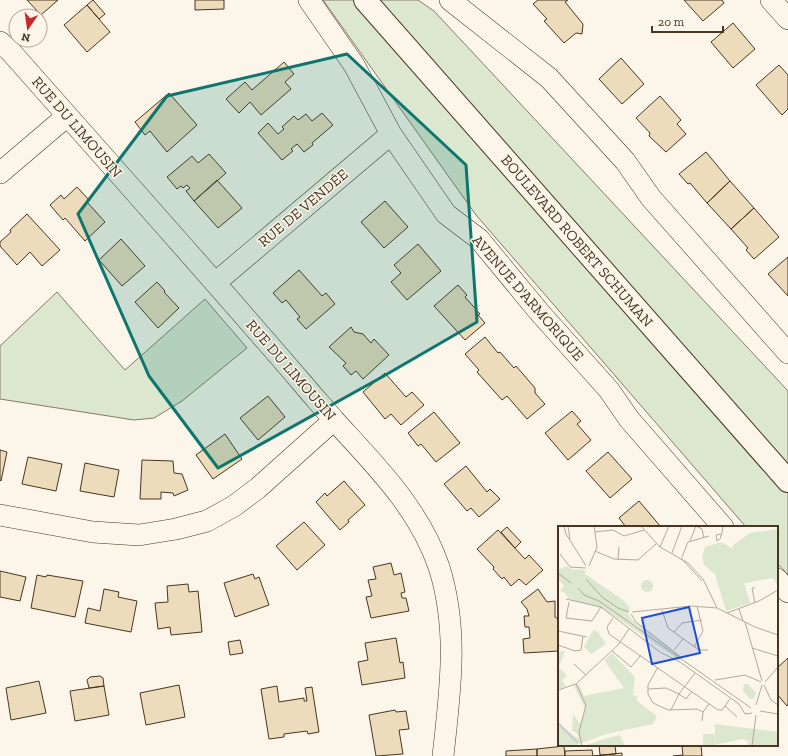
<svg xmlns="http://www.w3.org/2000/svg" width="788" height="756" font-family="'Zilla Slab',serif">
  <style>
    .green { fill: #dce7d0; stroke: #887966 }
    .building { fill: #ecdcbc; stroke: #4a3520 }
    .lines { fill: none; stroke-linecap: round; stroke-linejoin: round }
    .street-casing { stroke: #4a3520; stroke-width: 22 }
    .secondary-casing { stroke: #4a3520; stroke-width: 24 }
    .street { stroke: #fbf6e9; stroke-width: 21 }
    .secondary { stroke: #fbf6e9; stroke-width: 22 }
    .marked { fill: #0f766e; fill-opacity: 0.2; stroke: #0f766e; stroke-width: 3; stroke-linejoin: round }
    .labels { text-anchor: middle; stroke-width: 3; stroke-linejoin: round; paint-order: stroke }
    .street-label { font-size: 15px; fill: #4a3520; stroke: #fbf6e9 }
    .inset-river { fill: none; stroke: #c9cecd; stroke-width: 2 }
    .inset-road { fill: none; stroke: #b4a999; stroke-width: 1 }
    .view { fill: #1d4ed8; fill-opacity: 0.15; stroke: #1d4ed8; stroke-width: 2 }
    .inset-edge { fill: none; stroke: #4a3520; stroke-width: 2 }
  </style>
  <rect width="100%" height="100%" fill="#fbf6e9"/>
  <path class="green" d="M323,0H418L434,11L788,391V575L777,563V527H746L476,215Z
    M57,292L125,370L205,299L247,348L182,401L154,418L134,420L0,399V346Z"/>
  <path class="building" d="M27,0H58L41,15Z
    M93,0L105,14L99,19L87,5Z
    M195,0H224V9L195,10Z
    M538,0H568L565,2L583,24L582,34L576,33L564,43L544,21L547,19L533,4Z
    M684,0H722L724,3L703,21Z
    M87,5L110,32L87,52L64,25Z
    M733,23L755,49L733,68L711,42Z
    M621,58L644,84L622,104L599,79Z
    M284,62L294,74L285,82L291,89L261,115L250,102L239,113L226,99L245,82L252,90Z
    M779,65L788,75V109L782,115L756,85Z
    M169,93L197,125L167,152L150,131L145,135L135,122Z
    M660,96L681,120L677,124L686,134L666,152L649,136L650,133L636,118Z
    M322,113L333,125L312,143L313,145L304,152L297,144L291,149L293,151L282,160L258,133L268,123L278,134L284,129L282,127L294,116L298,120L306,114L312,121Z
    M706,152L730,181L707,203L690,183L688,184L679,174Z
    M209,154L226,173L194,201L186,191L190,188L187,185L183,188L181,186L177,189L167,177L192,156L198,163Z
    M217,180L242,208L218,228L194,201Z
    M730,181L754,208L731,229L707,203Z
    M77,187L89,200L87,202L105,222L85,241L65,218L63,220L50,205L61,195L64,199Z
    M385,201L408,227L384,248L361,222Z
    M754,208L779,237L754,259L746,250L748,248L731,229Z
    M27,214L60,250L42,266L30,252L17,265L0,246V242L11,232L10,230Z
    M121,239L145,266L122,286L99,260Z
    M418,244L441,271L407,300L391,282L401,273L394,265Z
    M788,257V296L768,274Z
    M299,270L322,296L326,293L335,304L306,329L297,319L300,317L286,300L282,303L273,293Z
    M157,282L165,291L164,292L179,308L158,328L135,302Z
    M458,285L467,295L465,297L480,314L478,315L485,323L465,340L434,306Z
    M351,327L354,332L363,334L371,343L374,339L389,355L363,379L356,371L351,375L343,366L346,363L329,347Z
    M485,337L498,353L500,352L514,368L516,366L535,388V393L545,404L527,419L507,396L502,400L477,372L479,370L465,354Z
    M385,373L406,397L412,392L424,405L401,425L391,414L385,419L363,392Z
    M268,396L285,417L258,440L240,418Z
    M572,411L581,421L577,424L591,440L568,460L545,433Z
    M434,412L460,443L436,462L421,444L418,446L408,433Z
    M225,434L242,459L213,479L196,455Z
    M0,450L7,452L1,481L0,480Z
    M608,452L632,479L610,498L586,471Z
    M28,457L62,464L56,491L22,484Z
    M142,460L173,461L174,473L182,474L188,490L174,496L173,493L161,492V499H140Z
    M85,463L119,470L114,497L80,491Z
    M466,466L487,492L490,489L500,499L479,517L471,508L467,511L444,484Z
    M344,481L365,505L348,520L349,522L340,530L316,502L325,493L327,496Z
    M639,501L661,527H626L619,518Z
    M304,522L325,545L297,570L276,546Z
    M507,527L521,542L515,548L501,532Z
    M498,530L525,559L529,555L543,570L526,585L519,579L511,586L504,577L502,579L493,569L494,567L477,549Z
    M391,563L394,575L401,573L405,592L401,593L402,598H406L409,611L371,618L366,597L372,596L368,580L376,579L373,567Z
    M0,571L26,577L20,601L0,597Z
    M253,574L255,579L259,577L269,605L235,617L224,583Z
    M37,575L46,577L47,575L83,581L75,617L31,608Z
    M188,584L189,592L198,591L202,632L171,635L170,627L158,629L155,603L168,602L167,586Z
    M104,589L119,592L118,597L137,601L131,632L85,623L88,608L100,611Z
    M538,589L547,602L555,601V617L558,619L559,651L524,653L523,639L530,638L529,627H525L524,616H529L527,609L521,602Z
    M396,638L400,663L403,662L405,678L362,685L358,662L368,660L365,643Z
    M240,640L243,653L230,655L228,642Z
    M788,658V704L787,706L777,694V668Z
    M100,676L103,678L104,686L89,688L87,680L90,677Z
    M39,681L46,713L11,720L6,688Z
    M179,685L185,717L146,725L140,693Z
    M104,686L109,715L75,721L70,691Z
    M277,686L279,702L304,698V701H307L305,688L312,687L319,732L308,734L307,731L284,734V737L269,739L261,689Z
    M395,710L396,712L406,711L409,729L399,730L403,754L376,756L369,715Z
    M599,745H615L616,754L600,755Z
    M701,745L702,756H673L683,755L682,746Z
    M564,746L565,756H537V749Z
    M537,749V756H506V751Z
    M592,750L593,756H565V751Z
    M622,753V756H593Z"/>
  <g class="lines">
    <defs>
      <path id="street" d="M309,0L354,65L391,134L446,214L479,239L540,313L609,390L629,419L723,527
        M450,0L549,78L625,161L651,198L788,353
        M771,0L788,19
        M0,42L11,52C108,162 207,272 303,384C313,396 324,408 334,420C375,465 419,508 439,567C459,630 450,692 443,756
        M0,173L67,116
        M215,283L391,134
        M0,515L93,532L139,535L176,529L207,521L234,506L258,488L334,420
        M777,579L788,592"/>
      <path id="secondary" d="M365,0L788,481"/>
    </defs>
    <use href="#street" class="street-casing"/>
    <use href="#secondary" class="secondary-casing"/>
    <use href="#street" class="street"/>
    <use href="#secondary" class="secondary"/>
  </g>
  <path class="marked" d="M347,54L466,165L477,322L382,377L218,468L149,376L78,214L167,96Z"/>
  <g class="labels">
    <g class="street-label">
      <text transform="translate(77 127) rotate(49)" y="5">RUE DU LIMOUSIN</text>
      <text transform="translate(303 208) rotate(-40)" y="5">RUE DE VENDÉE</text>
      <text transform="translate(577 241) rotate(49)" y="5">BOULEVARD ROBERT SCHUMAN</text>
      <text transform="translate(528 298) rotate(49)" y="5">AVENUE D'ARMORIQUE</text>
      <text transform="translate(291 370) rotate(49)" y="5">RUE DU LIMOUSIN</text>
    </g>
  </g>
  <g transform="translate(558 526)">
    <rect width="220" height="220" fill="#fbf6e9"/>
    <path d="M220,3V59L215,52L186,57L192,77L168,85L157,48L146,39L144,31L147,21L163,16L175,23L174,20L192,7ZM9,40L13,43L27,44V48L65,74L72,82L70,87L74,94L110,120L123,132L121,134L46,83L11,73L7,67L2,65L6,60L0,53V43ZM83 60a6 6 0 1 1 12 0a6 6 0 1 1-12 0ZM35,104L39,105L48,118L33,128L26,121ZM7,125L1,141L9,150L4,154L8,160L0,163V126ZM54,127L77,151L75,169L79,170V175L99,190L95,198L48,208L16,220H0V195L3,201L21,213L19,207L14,205L15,188L22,198L27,182L16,160L21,158L26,170L66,162L46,134ZM186,158H190L198,167L196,172L192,173L185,165ZM157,198L220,206V220H190V215L185,213L151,220H139L145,219V208H156L157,217ZM62,209L67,220H26L46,213Z" fill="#dce7d0"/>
    <path class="inset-river" d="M0,197L20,217"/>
    <path class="inset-road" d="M6,0L8,8L28,40M10,0L12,13M83,0L102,21L130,37L145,53L159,82L197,101L220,109M37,6L55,4L66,10L86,4M163,8L158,9L159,15L162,13L164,7L165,0M132,15L138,0L144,3L146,12M102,21L111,0M37,25L56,33L80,34L98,18M114,27L124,0M2,28L12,41L28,42M124,31L130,16L151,10M123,32L144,55M60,34L61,21M31,40L39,21L36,0M0,47L13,57M28,53L44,71L60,82L71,86M20,62L26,69L41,75L193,182M197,62H194L197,77M8,73L43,81L102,126L122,136L181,178L187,188L194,187M11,76L8,92L34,95L43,81M181,83L185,95M104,84L110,102L141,124H150M74,86L133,80L159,82M169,87L201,75L220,64M73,88L78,96L124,132M55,92L49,101L51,108L160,184H164L172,173M187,96L204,155M0,105L29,111M116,106L124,97L144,94M0,119L17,125L23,124L25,110M136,121L145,105L139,80M194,122L220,130M116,124L125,113M54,125L73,141L83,129M16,138L28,149M100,141L90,159V168L95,177L110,184L139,183L145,186M157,154L187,149L203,156M207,156L220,141M18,158L28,179L21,206L24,220M206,159L213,174L220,179M90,163L108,162L121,168L113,184M0,164L18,158L60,119L71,103M134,165L128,173L121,168L137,147M198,179L204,159M167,180L179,191M202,185L220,188M144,195L145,186L151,178M194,220L198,189"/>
    <path class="view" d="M131,81L142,127L94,138L84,92Z"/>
    <rect width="220" height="220" class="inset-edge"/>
  </g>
  <g transform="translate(28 28) rotate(193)"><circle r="19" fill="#fbf6e9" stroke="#b4a999"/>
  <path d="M0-3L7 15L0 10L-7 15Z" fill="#c62828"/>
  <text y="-6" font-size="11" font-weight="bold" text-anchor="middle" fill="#4a3520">N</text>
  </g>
  <path d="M652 26v6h71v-6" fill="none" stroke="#4a3520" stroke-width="2"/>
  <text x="658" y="26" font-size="12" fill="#4a3520" stroke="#fbf6e9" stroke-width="3" paint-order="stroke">20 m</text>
</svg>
